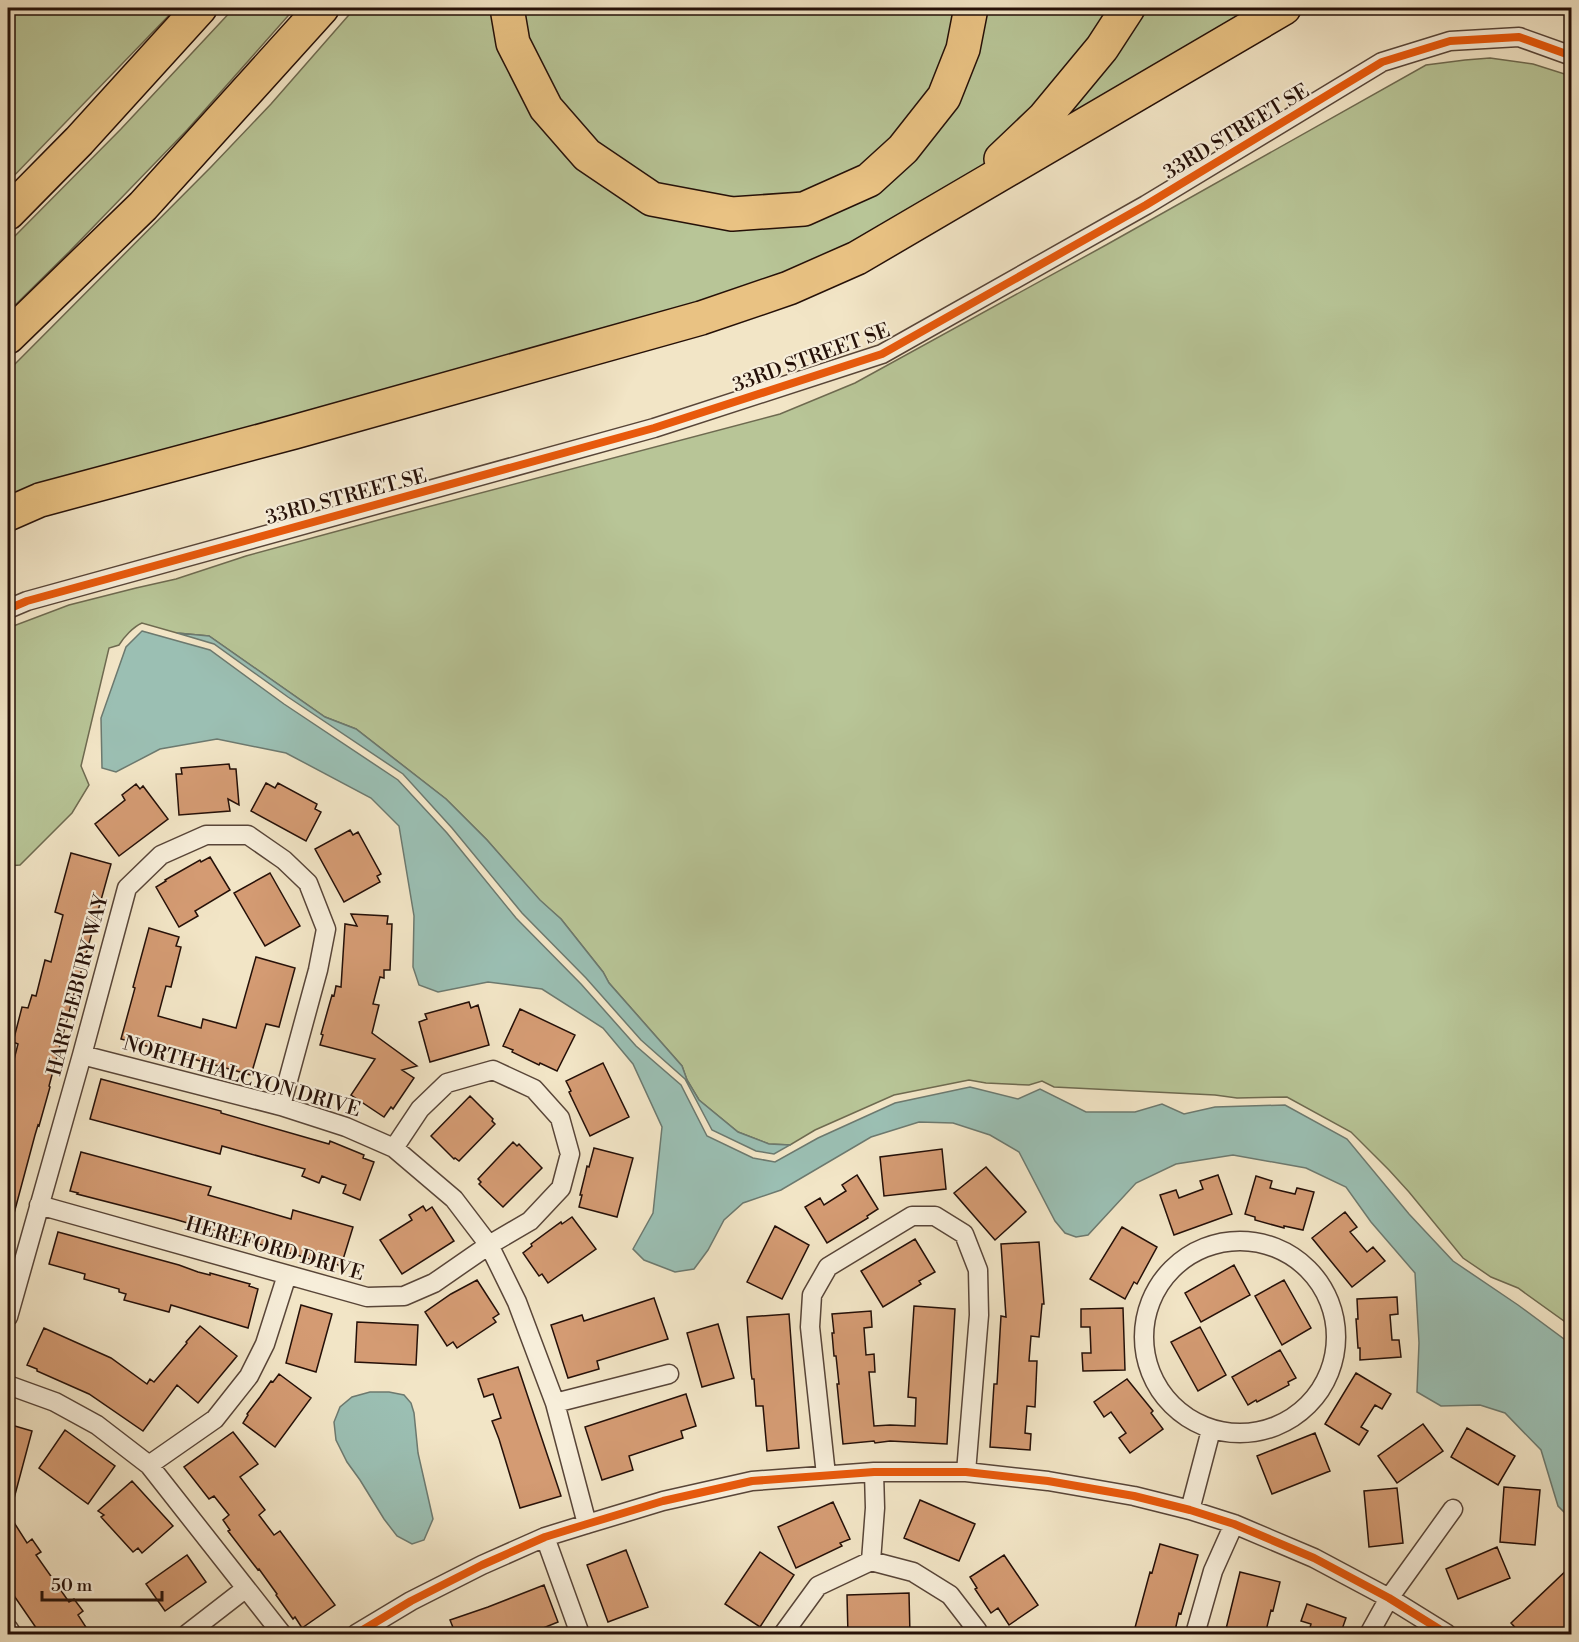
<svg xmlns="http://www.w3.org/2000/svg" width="1579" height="1642" font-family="'Libre Bodoni',serif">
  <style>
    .green { fill: #b8c597; stroke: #6e6a50; stroke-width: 1.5 }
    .water { fill: #9bbfb3; stroke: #6c796f; stroke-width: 1.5 }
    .building { fill: #d49b73; stroke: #251008; stroke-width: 1.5 }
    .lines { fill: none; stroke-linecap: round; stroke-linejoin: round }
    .street-casing { stroke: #584538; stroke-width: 21 }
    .highway-casing { stroke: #251008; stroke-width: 36 }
    .street { stroke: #f7eeda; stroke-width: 18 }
    .highway { stroke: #e9c283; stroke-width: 33 }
    .cycleway-casing { stroke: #f7eeda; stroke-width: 11 }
    .cycleway { stroke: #e8590c; stroke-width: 8 }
    .labels { text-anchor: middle; stroke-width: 4.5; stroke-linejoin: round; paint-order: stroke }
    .street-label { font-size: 20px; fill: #251008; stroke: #f7eeda }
  </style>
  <rect width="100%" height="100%" fill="#f2e5c6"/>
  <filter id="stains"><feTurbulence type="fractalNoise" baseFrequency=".00333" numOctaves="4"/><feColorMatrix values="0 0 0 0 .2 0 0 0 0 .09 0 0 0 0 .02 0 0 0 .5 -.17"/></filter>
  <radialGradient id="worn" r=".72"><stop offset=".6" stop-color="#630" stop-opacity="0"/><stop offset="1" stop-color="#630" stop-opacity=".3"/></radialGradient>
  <path class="green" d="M8,8H176L8,182Z
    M234,8H295L187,130L69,252L8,312V243L121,129Z
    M355,8H493L539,123L565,156L595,180L698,221L889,172L976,8H1121L987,161L951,191L811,271L8,499V371L211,167L271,104Z
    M515,8H961L946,73L881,153L850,174L814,191L765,202L680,195L608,163L551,98Z
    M1139,8H1267L1057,131L1070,100Z
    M1490,58L1533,64L1571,76V1326L1518,1288L1491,1277L1463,1258L1409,1192L1389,1170L1351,1132L1287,1097L1237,1098L1215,1095L1054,1087L1042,1081L1029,1085L986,1083L969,1080L894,1095L815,1130L790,1145L769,1144L738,1132L699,1100L687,1080L682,1066L609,983L603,972L561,919L540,901L487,840L446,799L356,729L325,717L209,636L177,633L142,623C133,627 124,637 119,645L109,648L81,766L89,785L72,813L20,865L8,866V628L69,605L136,588L176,579L246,556L382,519L780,414L855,383L1106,245L1426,65L1465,60Z"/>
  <path class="water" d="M142,631L210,650L284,704L398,780L447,833L516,918L581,984L636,1046L681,1085L707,1136L753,1158L775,1162L818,1138L895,1103L970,1087L1018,1099L1040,1089L1086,1112H1135L1162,1104L1184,1114L1215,1107L1285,1105L1347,1139L1409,1214L1453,1261L1518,1305L1568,1342L1572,1351L1571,1519L1558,1506L1541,1450L1505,1413L1480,1405L1441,1406L1417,1392L1419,1343L1415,1273L1371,1222L1346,1187L1306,1168L1233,1155L1176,1164L1136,1183L1088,1235L1076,1237L1065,1233L1055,1221L1019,1152L990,1135L953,1123L919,1122L871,1137L781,1190L743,1203L724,1220L708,1250L694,1269L675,1272L644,1260L633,1249L653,1213L662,1127L633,1064L603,1028L542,989L488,982L438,992L419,985L413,967L414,916L399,826L371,798L286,753L217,739L160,749L116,772L102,768L101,718L126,647Z
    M177,633L209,636L325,717L356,729L446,799L487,840L540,900L561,919L603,972L609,983L682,1066L687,1080L699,1100L738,1132L769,1144L790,1145L774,1154L756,1151L712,1130L685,1079L641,1040L586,978L522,913L452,828L403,774L288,697L214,644Z
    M370,1392H389L404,1395L411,1403L414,1413L418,1453L433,1519L424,1540L412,1544L397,1536L384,1519L360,1480L347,1462L336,1440L334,1422L340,1407L352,1397Z"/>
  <path class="building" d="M229,764L230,769H236L239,805L228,799L230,811L179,815L176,774H182L181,768Z
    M266,783L275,788L278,783L317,804L315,809L321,812L306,841L251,811Z
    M136,784L140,789L143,786L168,819L119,856L95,824L125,800L122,795Z
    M350,830L353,835L358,832L381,874L377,876L380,882L344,902L315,849Z
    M71,853L111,864L75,994H74L49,1086L50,1087L39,1126L38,1125L35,1135L12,1221H8V1083L18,1044L13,1042L22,1007L28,1008L32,995L36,996L45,960L51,962L63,915L55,912Z
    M210,857L230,890L195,911L198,916L179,927L156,887L166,881L165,880L200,860L201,862Z
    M270,873L300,926L265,946L234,893Z
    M351,914L388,916L387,924H392L390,970H384V978L380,977L373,1004L379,1005L372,1033L417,1066L402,1070L414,1078L393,1109L391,1107L384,1117L351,1095L375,1059L320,1045L323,1035L321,1034L332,995L334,996L336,986L341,987L345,924L357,926Z
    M149,928L179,937L176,946L181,947L171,987L166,986L158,1016L201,1028L203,1019L236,1028L256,957L295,968L279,1027L266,1024L251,1075L121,1039L135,988L133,987Z
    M469,1002L471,1008L478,1005L489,1045L430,1062L419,1022L427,1019L425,1014Z
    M520,1009L575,1035L557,1071L540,1063L539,1065L512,1052L513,1050L503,1046Z
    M603,1063L629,1117L590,1136L569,1092L571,1091L566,1081Z
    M101,1079L221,1111V1113L329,1144L330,1141L364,1155L363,1158L374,1162L360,1200L343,1193L346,1185L334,1181L322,1176L319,1183L302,1176L305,1169L222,1146L220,1154L90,1119Z
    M470,1096L493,1119L492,1121L495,1124L459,1161L455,1158L454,1159L431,1136Z
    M513,1142L517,1146L519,1144L542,1168L503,1207L479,1184L481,1182L478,1179Z
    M594,1148L633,1158L617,1217L579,1207L582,1195H580L585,1175L587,1166L589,1167Z
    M942,1149L946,1189L884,1196L880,1157Z
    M81,1152L211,1187L208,1195L250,1207L291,1219L293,1210L353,1227L341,1266L332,1263L331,1265L174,1219L77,1194L78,1193L70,1191Z
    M986,1167L1026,1212L995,1240L954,1193Z
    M857,1175L878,1209L867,1216L868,1218L827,1243L805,1207L820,1198L824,1205L846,1191L842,1185Z
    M1218,1175L1232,1214L1174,1235L1160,1195L1176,1190L1179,1198L1203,1189L1200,1181Z
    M1256,1176L1272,1181L1270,1188L1282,1191L1295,1194L1297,1188L1314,1192L1303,1230L1284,1226V1228L1255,1220V1217L1245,1214Z
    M423,1206L426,1211L432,1207L454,1241L402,1274L380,1240L412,1220L409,1215Z
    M1345,1212L1357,1227L1350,1232L1367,1252L1373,1247L1385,1261L1352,1287L1312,1238Z
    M572,1217L596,1249L548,1283L542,1274L539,1276L523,1253L532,1246L531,1244L561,1222L562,1224Z
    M775,1226L809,1245L782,1299L747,1282Z
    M1122,1227L1157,1247L1137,1284L1134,1282L1125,1299L1090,1279Z
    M58,1232L179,1265L198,1272L210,1275V1273L250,1284L249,1286L258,1289L248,1328L171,1305L169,1312L124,1300L126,1294L119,1292V1289L84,1279L85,1274L49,1264Z
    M915,1239L935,1272L919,1281L921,1284L883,1307L861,1271Z
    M1039,1242L1044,1304H1042L1039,1337L1031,1336L1029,1361H1037L1035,1407L1027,1406L1025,1433L1031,1434L1030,1450L990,1447L994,1384H997L1001,1316L1006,1317L1001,1244Z
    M1234,1265L1250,1295L1201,1322L1185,1293Z
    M477,1280L499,1314L493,1318L496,1322L457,1348L453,1342L447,1346L425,1312L451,1294Z
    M1284,1280L1311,1328L1282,1345L1255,1296Z
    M1397,1297L1398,1314L1390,1315L1392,1340H1399L1401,1357L1360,1360V1348H1358L1356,1319H1358L1357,1299Z
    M654,1298L668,1339L597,1361L599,1369L568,1378L551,1325L582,1315L584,1321Z
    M301,1305L332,1314L316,1372L286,1363Z
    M914,1306L955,1309L947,1444L890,1441L875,1443L874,1441L843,1444L837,1384H839L836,1356H834L832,1333H834L832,1314L871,1311L872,1327L864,1328L866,1355L874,1354L875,1372H869L874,1426L890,1425L915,1426L916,1398L908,1397Z
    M1123,1308L1125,1370L1083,1371L1082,1353H1091L1090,1327H1081V1309Z
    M789,1314L799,1448L767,1451L763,1406H756L754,1379H752L751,1373L747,1317Z
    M357,1322L418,1325L416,1365L355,1362Z
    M718,1324L734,1378L702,1387L687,1333Z
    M200,1326L237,1356L198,1403L177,1385L143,1431L89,1394L37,1371V1369L27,1365L44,1328L111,1358L147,1384L150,1379L154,1382L187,1343L186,1342Z
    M1200,1327L1226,1375L1198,1391L1171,1342Z
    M1280,1350L1296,1378L1288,1382L1289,1385L1257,1402L1256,1400L1248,1405L1232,1377Z
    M518,1367L561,1496L520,1508L499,1439L492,1421L501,1418L493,1394L484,1397L478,1379Z
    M1356,1373L1391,1394L1382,1409L1375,1405L1361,1427L1368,1431L1359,1445L1325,1424Z
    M279,1374L311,1398L275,1447L243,1423L248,1415L247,1414L260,1397L271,1381L273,1382Z
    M1127,1379L1153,1411L1151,1413L1163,1429L1130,1453L1119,1438L1126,1433L1111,1412L1104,1417L1094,1402Z
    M686,1394L696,1426L681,1431L683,1438L629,1456L633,1470L602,1480L585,1427Z
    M8,1424L32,1431L12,1506H8Z
    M1423,1424L1443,1451L1397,1483L1378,1456Z
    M1467,1428L1515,1456L1498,1485L1451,1457Z
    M65,1430L115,1466L88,1504L39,1468Z
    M233,1432L258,1464L240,1477L265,1510L259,1515L274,1535L280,1531L335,1605L302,1628L295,1617L293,1619L276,1595L277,1594L259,1569L258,1570L228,1531L230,1530L223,1520L229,1515L214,1496L209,1499L184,1467Z
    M1315,1433L1330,1471L1272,1494L1257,1456Z
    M132,1481L173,1526L142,1553L138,1548L133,1552L101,1517L104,1515L98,1511Z
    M1504,1487L1540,1490L1535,1545L1500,1542Z
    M1397,1488L1403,1543L1369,1547L1364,1491Z
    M920,1500L975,1524L959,1561L904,1538Z
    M833,1502L850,1539L840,1543L842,1546L796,1568L778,1527Z
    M8,1513L27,1543L32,1539L41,1552L36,1555L69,1602L74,1599L83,1611L78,1615L91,1635H41L8,1587Z
    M1160,1544L1198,1555L1181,1614L1179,1613L1174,1635H1133L1150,1572L1152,1573Z
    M1497,1547L1510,1578L1458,1599L1446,1569Z
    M626,1550L648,1607L608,1622L587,1565Z
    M760,1552L794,1575L760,1627L725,1604Z
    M187,1555L206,1582L165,1611L146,1584Z
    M1004,1555L1038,1605L1009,1625L998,1608L991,1613L975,1589L977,1588L970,1577Z
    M1572,1565V1622L1558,1635H1522L1511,1623Z
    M1240,1572L1280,1582L1273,1611L1271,1610L1265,1635H1233L1225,1633Z
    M544,1585L558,1622L526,1635H456L450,1620L488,1607Z
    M909,1593L910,1635H848L847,1595Z
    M1307,1604L1346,1618L1340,1635H1308L1311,1624L1301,1621Z"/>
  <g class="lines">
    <defs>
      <path id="street" d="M8,609L27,601L654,428L882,354L1146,205L1382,62L1450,41L1519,37L1572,56
        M82,1055L281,1106L346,1127L394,1148L454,1199L489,1245L517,1302L555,1403L587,1524
        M39,1205L367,1297L404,1296L434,1283L489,1245L530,1221L561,1188L570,1154L560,1118L534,1089L493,1070L447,1083L420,1109L394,1148
        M1144 1337a96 96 0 1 1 192 0a96 96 0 1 1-192 0Z
        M8,1317L82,1055L127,888L161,855L206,835H248L284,860L308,883L326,929L318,970L281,1106
        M8,1385L55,1402L97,1425L149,1465L282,1634
        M555,1403L669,1374
        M149,1465L215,1419L249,1376L265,1344L287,1275
        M826,1475L810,1327L812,1295L828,1267L912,1216H935L964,1234L978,1270L979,1315L966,1472
        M1190,1510L1211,1430
        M545,1537L580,1634
        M871,1561L875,1508L874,1472
        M8,1628L12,1634
        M187,1634L245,1589
        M356,1634L411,1601L482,1565L545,1537L587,1524L663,1501L752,1481L874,1472H966L1048,1481L1134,1496L1190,1510L1234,1524L1314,1558L1389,1598L1447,1634
        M783,1634L818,1586L871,1561L913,1572L950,1595L977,1630L978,1634
        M1195,1634L1213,1571L1234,1524
        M1369,1634L1389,1598L1453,1509"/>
      <path id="highway" d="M507,8L513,43L546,108L587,155L652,199L732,214L804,209L869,180L903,149L944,97L963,49L971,8
        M1001,159L1044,118L1102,48L1128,8
        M8,213L79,141L200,8
        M8,337L143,206L322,8
        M8,514L40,500L294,432L701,318L789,288L857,258L1284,8"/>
    </defs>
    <use href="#street" class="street-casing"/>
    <use href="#highway" class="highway-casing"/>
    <use href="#street" class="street"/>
    <use href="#highway" class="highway"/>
    <defs>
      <path id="cycleway" d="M8,609L27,601L654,428L882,354L1146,205L1382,62L1450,41L1519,37L1572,56
        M356,1634L411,1601L482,1565L545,1537L587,1524L663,1501L752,1481L874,1472H966L1048,1481L1134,1496L1190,1510L1234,1524L1314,1558L1389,1598L1447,1634"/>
    </defs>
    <use href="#cycleway" class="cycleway-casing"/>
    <use href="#cycleway" class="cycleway"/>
  </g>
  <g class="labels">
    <g class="street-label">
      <text transform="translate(1236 131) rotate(-31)" y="7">33RD STREET SE</text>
      <text transform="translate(811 357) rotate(-20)" y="7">33RD STREET SE</text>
      <text transform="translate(346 496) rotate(-15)" y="7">33RD STREET SE</text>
      <text transform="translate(77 985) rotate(-75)" y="7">HARTLEBURY WAY</text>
      <text transform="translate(242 1076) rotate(16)" y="7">NORTH HALCYON DRIVE</text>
      <text transform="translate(275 1248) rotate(16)" y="7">HEREFORD DRIVE</text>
    </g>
  </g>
  <rect width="1579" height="1642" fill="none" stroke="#f2e5c6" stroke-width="30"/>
  <rect x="9" y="9" width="1561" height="1624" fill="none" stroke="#251008" stroke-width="3"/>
  <rect x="15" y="15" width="1549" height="1612" fill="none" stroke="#251008" stroke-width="1.5"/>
  <path d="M42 1591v9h120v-9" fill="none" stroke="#251008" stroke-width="3"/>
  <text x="51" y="1591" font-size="18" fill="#251008" stroke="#f7eeda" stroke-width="4.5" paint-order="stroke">50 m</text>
  <rect width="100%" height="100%" filter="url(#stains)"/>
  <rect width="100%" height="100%" fill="url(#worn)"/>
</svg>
